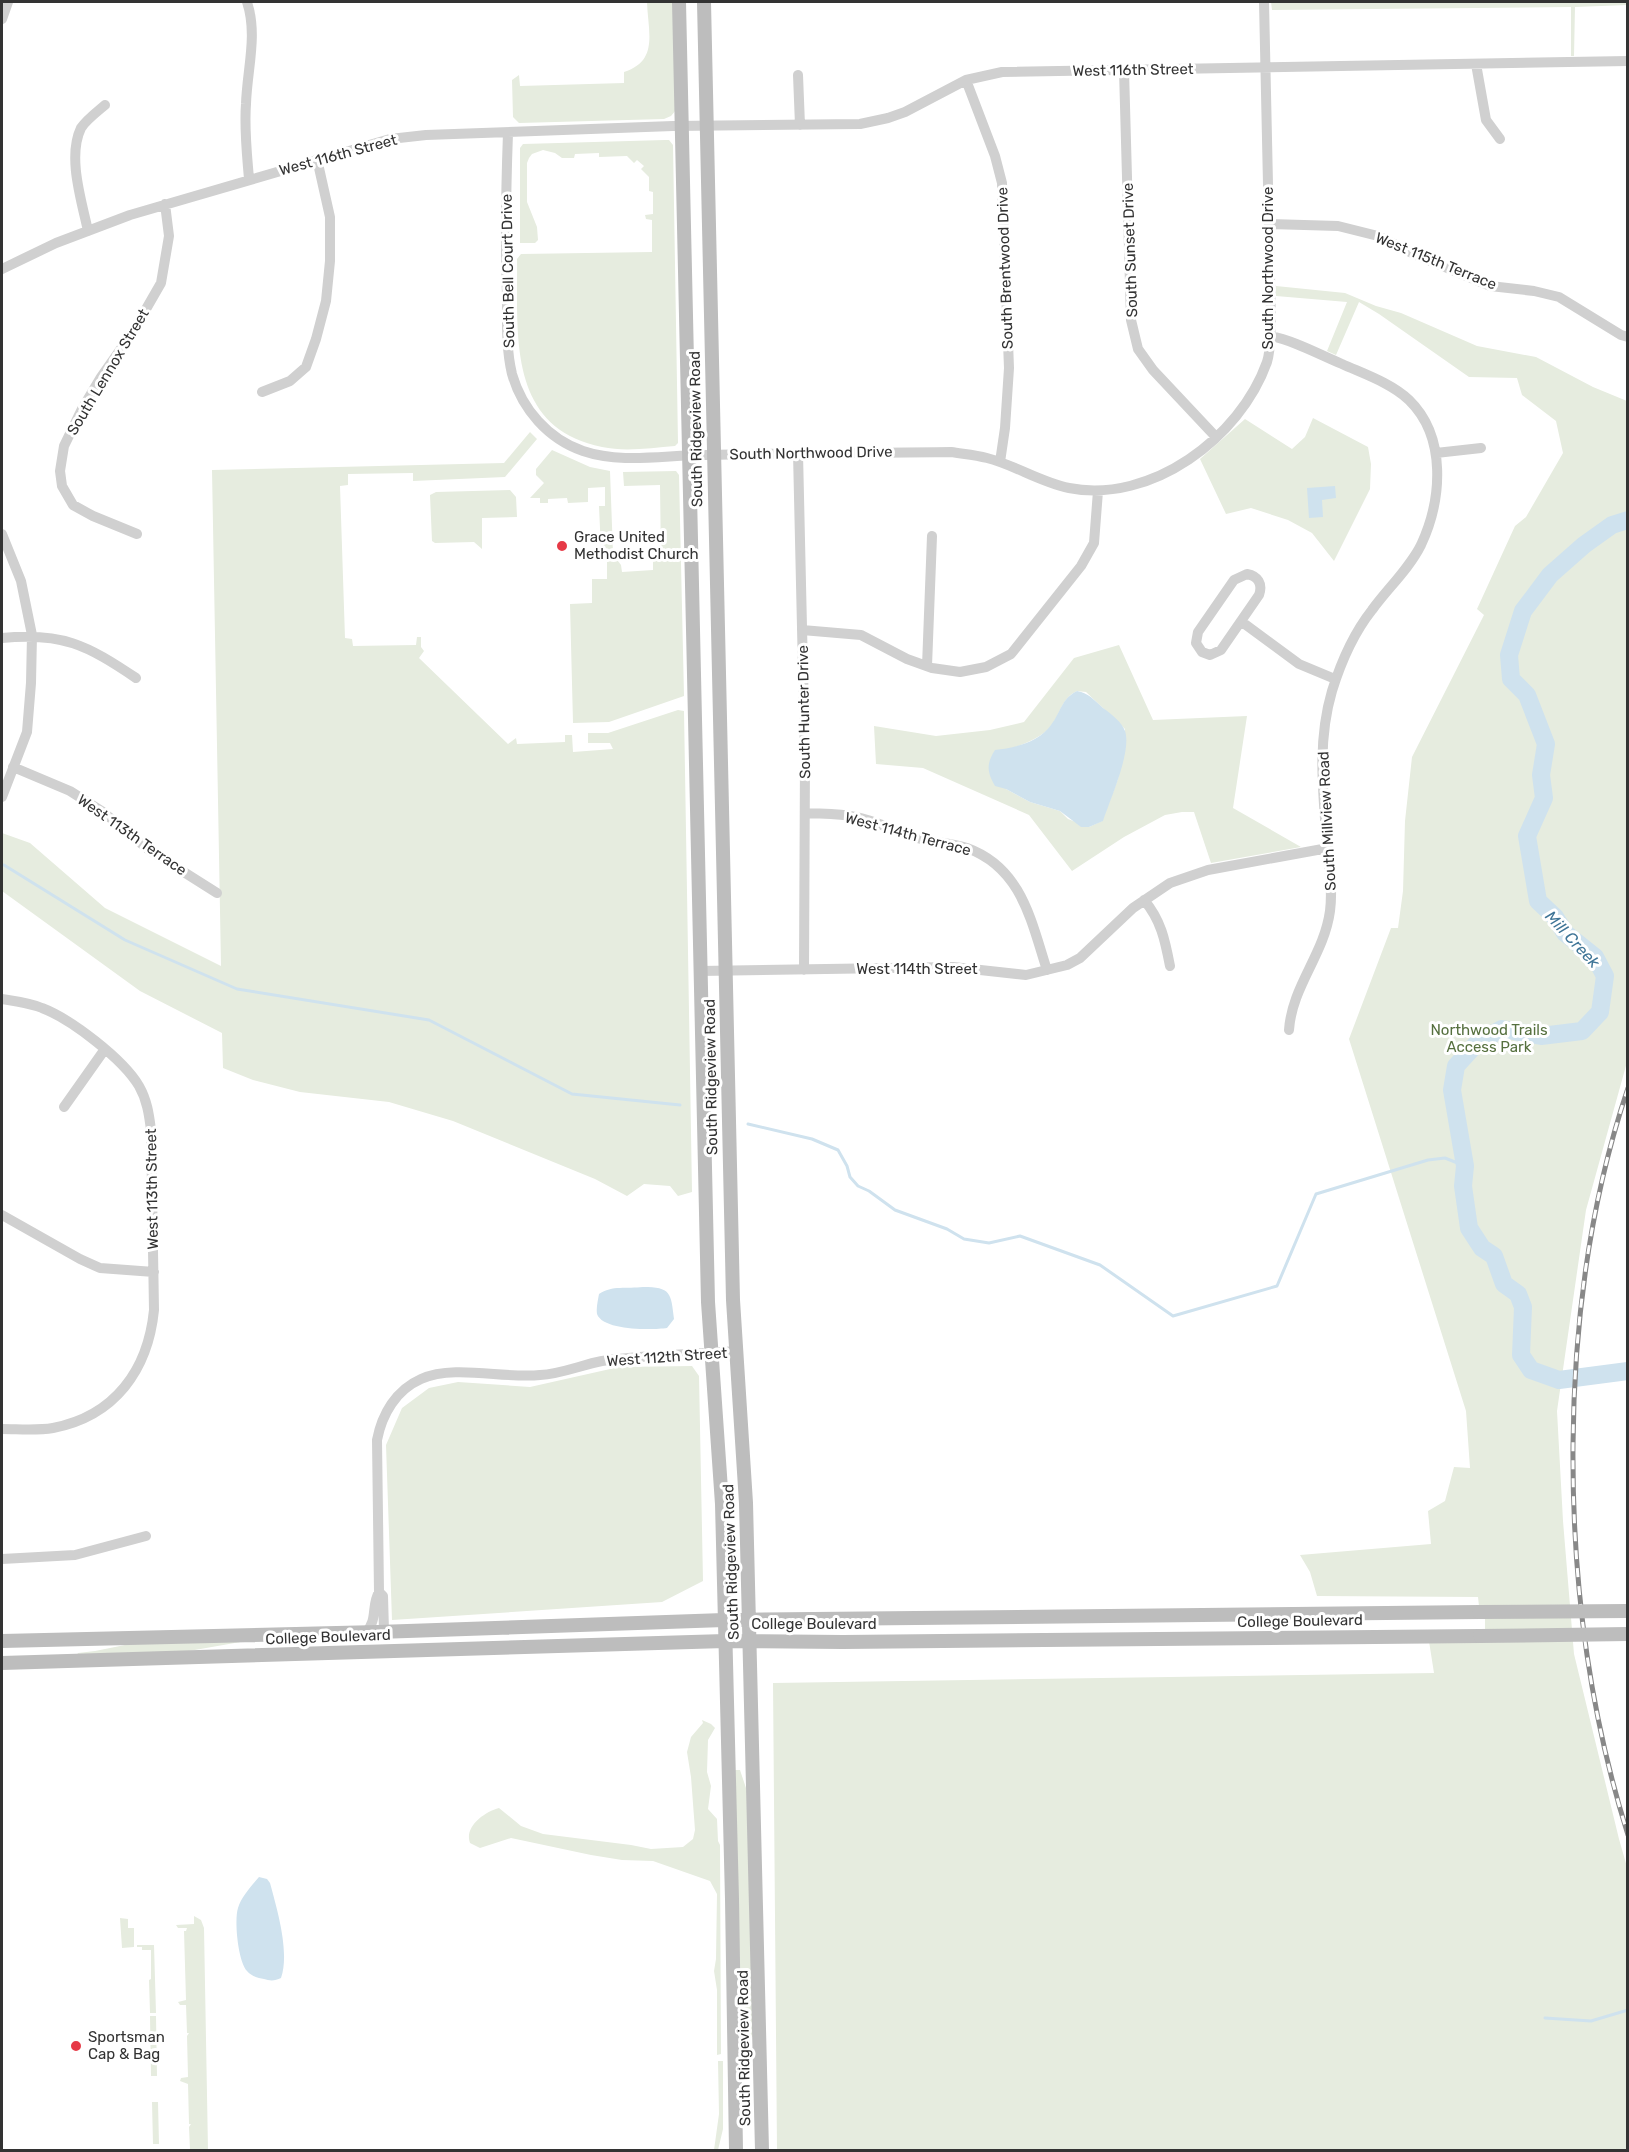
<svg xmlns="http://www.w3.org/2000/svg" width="1629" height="2152" font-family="Rubik,sans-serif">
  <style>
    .green { fill: #e6ecdf; fill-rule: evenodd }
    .water { fill: #cfe2ee }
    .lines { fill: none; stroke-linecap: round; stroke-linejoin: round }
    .stream { stroke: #cfe2ee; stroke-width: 3 }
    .river { stroke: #cfe2ee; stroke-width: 18 }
    .street { stroke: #d0d0d0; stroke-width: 10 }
    .secondary { stroke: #bdbdbd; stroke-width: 14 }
    .rail-casing { stroke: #888; stroke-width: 5 }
    .rail { stroke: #fff; stroke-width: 3; stroke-dasharray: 9; stroke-linecap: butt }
    .secondary-bridge { stroke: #bdbdbd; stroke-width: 14 }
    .poi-dot { fill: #e63946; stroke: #fff; stroke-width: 2 }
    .labels { text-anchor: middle; stroke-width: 6; stroke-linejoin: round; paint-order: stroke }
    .street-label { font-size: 15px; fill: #333; stroke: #fff }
    .poi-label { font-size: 15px; fill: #333; stroke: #fff; text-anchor: start }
    .park-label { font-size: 15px; fill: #56703f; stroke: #fff }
    .water-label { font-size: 16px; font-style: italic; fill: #3f7597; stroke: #fff }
  </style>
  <rect width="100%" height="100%" fill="#fff"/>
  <path class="green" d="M647,2H675L676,110L671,116L664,119L519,123L513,117L512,80L519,75L520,86L624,83V72C659,61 648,32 647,2Z
    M1271,2H1627L1628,5L1575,7L1574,56H1571V7L1272,10Z
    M665,140H669L673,145L678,443L675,446C651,448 625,452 602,447C506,428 518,333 517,259L521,254L652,252V220L646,219L645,215L653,214V192L649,191V177L641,169L644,166L637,160L634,163L627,156L599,157V153L575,154L574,158H562L555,153L543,150L532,154L529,158L527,163V202L537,227L538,240L535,243H520V148L523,144Z
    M1276,286L1345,293L1376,306L1401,313L1477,346L1536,357L1593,387L1627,401V1062L1586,1210L1557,1411L1563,1521L1574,1654L1619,1839L1627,1867V2150H777L773,1683L1434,1673L1428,1635H1485V1612L1479,1606L1478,1597L1317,1596L1310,1572L1300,1555L1431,1544L1428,1511L1445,1501L1454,1467L1470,1468L1466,1411L1349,1039L1391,928H1398L1403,891L1405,821L1412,757L1484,615L1477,609L1515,526L1526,517L1563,453L1556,421L1522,395L1517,378L1469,377L1379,314L1359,302L1336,355L1327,351L1347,302L1276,296Z
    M1313,418L1368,447L1371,464L1370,489L1334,561L1312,533L1288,520L1251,508L1226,514L1200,459L1245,419L1292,449L1305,437Z
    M530,432L537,439L505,477L413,481V473L348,474V485L340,486L345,638L352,639L353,646L416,645L417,637H421V647L424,651L419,658L508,744L516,738L517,744L565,742V735H572L573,752L613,749L610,743H588V733H608L678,710L684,711L692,1192L678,1196L670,1186L644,1184L627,1196L595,1179L453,1121L389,1102L300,1092L253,1080L223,1068L222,1033L140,991L2,891V833L30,843L105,908L221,966L212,470L504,463Z
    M552,450L590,467L610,471L613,553L601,551L599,506H605V487L588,488V502L568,503L567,498L548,499V503H540V498H530L544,483L536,475V469Z
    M676,471L679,475L684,696L609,722L573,723L570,604L592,603V579H607V561H618L621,565L622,572L653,570V561L661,560L660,485L624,486L623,472Z
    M510,490L516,497L517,517L482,518V549L474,542L435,543L432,541L430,495L436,492Z
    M1119,645L1153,720L1247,716L1233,808L1301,847L1211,863L1194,812H1182L1165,815L1124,837L1072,871L1029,815L923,768L876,764L874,726L936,736L990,730L1024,722L1074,658ZM1077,691L1086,692L1125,729L1118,779L1102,821L1089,827L1068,819L1060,811L1030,802L1006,789L1011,749C1025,743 1042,738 1052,725C1061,712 1062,698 1077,691Z
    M692,1366L699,1376L703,1581L662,1602L392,1620L386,1445L402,1408L429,1388L458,1382L530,1387L619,1367Z
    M246,1641L189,1651L77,1655L78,1653L95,1651L140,1642Z
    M702,1720L711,1724L715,1728L708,1740L707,1772L711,1786L708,1809L717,1819L718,1841L720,1845L721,2054L717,2055V1990L714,1971L716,1959L717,1894L710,1881L653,1861L622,1860L591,1855L511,1838L480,1848L470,1843C464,1827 484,1812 499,1808L521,1826L543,1834L631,1845L651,1849L683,1847L693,1839L695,1830L691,1777L687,1752L691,1737L703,1723Z
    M735,1770H740L748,1794L754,2036L747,2041L743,2040L740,2036Z
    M194,1916L201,1920L204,1928L208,2150H190L189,2127L191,2124H189L188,2084L180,2081L181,2078L188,2077L187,2036L189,2033H187L186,2005H180L178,2002L186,2000L184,1931H186L187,1928H178L176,1925L194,1924Z
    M120,1918L128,1919V1928H134V1947L122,1948Z
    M137,1945H154L156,2013H150L149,1980L151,1979V1950H142V1947H137Z
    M150,2016H156L157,2076H151Z
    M718,2061H723V2129L718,2150H714L719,2114Z
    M152,2102H158L159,2144H153Z"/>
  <path class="water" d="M1335,486L1336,498L1322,500L1323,517L1309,518L1307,488Z
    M1077,691C1089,693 1094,700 1103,708C1111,714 1122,722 1125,731C1132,751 1110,800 1103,821L1089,827H1081L1060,811L1030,802L1006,789L995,786C987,772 986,764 995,750C1015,748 1039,742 1051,725C1061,712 1061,699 1077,691Z
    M643,1287C671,1287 671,1293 674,1319L667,1328C653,1330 603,1331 597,1314C596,1308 598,1300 599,1294C612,1285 627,1289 643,1287Z
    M259,1877L267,1879L270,1883C277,1909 290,1952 281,1978C275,1981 270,1981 264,1979C258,1978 251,1976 247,1971C238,1961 234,1920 238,1908C241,1897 252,1885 259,1877Z"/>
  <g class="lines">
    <path class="stream" d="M4,865L125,940L237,989L429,1020L572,1094L680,1105
      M748,1124L812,1139L838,1150L847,1166L850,1177L858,1186L869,1191L895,1210L947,1229L964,1239L989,1243L1020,1236L1100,1265L1173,1316L1277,1286L1316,1194L1428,1160L1445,1158L1465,1166
      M1545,2018L1591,2021L1628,2010"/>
    <path class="river" d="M1628,520L1612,525L1584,545L1550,575L1523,611L1509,655L1511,679L1527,695L1546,744L1541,775L1544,798L1527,836L1538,901L1555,917L1565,933L1595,957L1605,976L1600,1012L1582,1031L1541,1036L1502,1029L1478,1042L1456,1066L1452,1090L1465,1166L1463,1186L1469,1228L1482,1248L1494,1256L1504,1284L1518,1294L1523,1307L1521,1355L1531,1370L1559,1380L1628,1371"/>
    <path class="street" d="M247,2C258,35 247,70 246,104C244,129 247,154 249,179
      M2,19L8,2
      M1476,64L1486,120L1500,139
      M1124,70L1131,320L1138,349L1153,370L1215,436
      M798,75L800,125
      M966,80L995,156L1002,183L1009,368L1005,428L1000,462
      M508,133C506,187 505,242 507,296C507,322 506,349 512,374C522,409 548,439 583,451C621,464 665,455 705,455C787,453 869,453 951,452C963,454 975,455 987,458C1015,465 1040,482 1069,488C1151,504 1240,438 1267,362C1271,350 1270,334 1271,321L1264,2
      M1269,224L1338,226L1378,236L1416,255L1490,286L1534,291L1559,297L1621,335L1628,337
      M88,231C82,202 67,157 81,128C86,120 98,111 105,105
      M2,269L56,243L130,215L390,139L426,135L673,126L860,124L888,118L905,112L966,80L1002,72L1628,61
      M1270,336C1295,341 1318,354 1342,364C1364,374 1391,383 1409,400C1447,437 1442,500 1421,545C1409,569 1388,588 1372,610C1353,634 1341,662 1332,691C1317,742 1323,792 1327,844C1329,866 1333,889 1330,911C1324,955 1292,986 1289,1030
      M262,392L290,381L306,367L316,339L326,301L330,261V217L317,159
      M798,453L805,758L804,970
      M1436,453L1481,448
      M2,534L21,581L32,635L31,683L27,732L2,797
      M137,534L93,516L73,505L62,486L60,471L64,446L82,409L101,377L134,330L161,283L169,236L165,204
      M1247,574C1258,576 1263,584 1259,595L1221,650L1210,655L1202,652L1196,643L1198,632L1234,580Z
      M1242,622L1299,664L1335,679
      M802,630L861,635L907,659L932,668L960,672L986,667L1011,654L1081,566L1094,543L1098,491
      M2,638C62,632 87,645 136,678
      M927,666L932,536
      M13,767L70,791L103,812L149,850L217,893
      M805,813C822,814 839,813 856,817C877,821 896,832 917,838C933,842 951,843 967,848C1022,868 1031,921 1047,970
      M1144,900C1161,920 1165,940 1170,966
      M700,971L953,967L1026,975L1067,965L1080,958L1133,908L1170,883L1208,870L1328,848
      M2,999C15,1001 30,1003 42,1008C71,1019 123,1059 139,1086C147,1100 149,1114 151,1130L154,1310C148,1370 115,1416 53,1428C36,1431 18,1429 2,1429
      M64,1107L105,1049
      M2,1215L80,1259L100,1268L154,1272
      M2,1559L75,1555L146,1536
      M379,1592L383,1596L384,1631
      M366,1632C378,1620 371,1605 379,1592L377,1440C382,1414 396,1390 421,1379C455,1364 503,1379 540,1375C561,1374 581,1365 602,1361C646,1354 691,1355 735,1351"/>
    <path class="secondary" d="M679,2L708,1302L722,1504L732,1899L736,2150
      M704,2L733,1300L746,1503L762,2150
      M2,1641L378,1632L724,1620L1479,1612
      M2,1663L725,1641L843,1642L1480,1636"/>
    <defs>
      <path id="rail" d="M1628,1088C1589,1204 1574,1324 1573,1445C1572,1577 1588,1708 1628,1835"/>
    </defs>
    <use href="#rail" class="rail-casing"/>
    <use href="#rail" class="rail"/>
    <path class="secondary-bridge" d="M1479,1612L1628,1611
      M1480,1636L1628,1634"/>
  </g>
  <g class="poi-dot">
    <circle cx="562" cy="546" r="6"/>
    <circle cx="76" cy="2046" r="6"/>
  </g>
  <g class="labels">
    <g class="street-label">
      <text transform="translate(1133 70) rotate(-1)" y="5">West 116th Street</text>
      <text transform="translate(338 155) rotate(-15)" y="5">West 116th Street</text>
      <text transform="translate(1130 250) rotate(-92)" y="5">South Sunset Drive</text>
      <text transform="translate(1436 261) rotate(22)" y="5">West 115th Terrace</text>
      <text transform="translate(1005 268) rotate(-92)" y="5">South Brentwood Drive</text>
      <text transform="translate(1268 268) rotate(-90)" y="5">South Northwood Drive</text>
      <text transform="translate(508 271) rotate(-91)" y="5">South Bell Court Drive</text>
      <text transform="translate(108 372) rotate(-59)" y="5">South Lennox Street</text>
      <text transform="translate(696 429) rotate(-91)" y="5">South Ridgeview Road</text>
      <text transform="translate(811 453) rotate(-1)" y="5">South Northwood Drive</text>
      <text transform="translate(804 712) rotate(-91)" y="5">South Hunter Drive</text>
      <text transform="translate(1327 821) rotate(-93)" y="5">South Millview Road</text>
      <text transform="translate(908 834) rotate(15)" y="5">West 114th Terrace</text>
      <text transform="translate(132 835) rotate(35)" y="5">West 113th Terrace</text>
      <text x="917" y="974">West 114th Street</text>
      <text transform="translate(711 1077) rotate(-91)" y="5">South Ridgeview Road</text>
      <text transform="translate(152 1189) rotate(-91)" y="5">West 113th Street</text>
      <text transform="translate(667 1357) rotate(-4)" y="5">West 112th Street</text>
      <text transform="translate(731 1562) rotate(-92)" y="5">South Ridgeview Road</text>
      <text transform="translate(1300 1621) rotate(-1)" y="5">College Boulevard</text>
      <text x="814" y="1629">College Boulevard</text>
      <text transform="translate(328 1637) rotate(-2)" y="5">College Boulevard</text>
      <text transform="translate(744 2048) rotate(-91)" y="5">South Ridgeview Road</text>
    </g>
    <g class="poi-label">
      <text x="574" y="542">Grace United<tspan x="574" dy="17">Methodist Church</tspan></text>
      <text x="88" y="2042">Sportsman<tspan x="88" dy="17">Cap &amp; Bag</tspan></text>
    </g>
    <g class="park-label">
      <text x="1489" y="1035">Northwood Trails<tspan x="1489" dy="17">Access Park</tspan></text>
    </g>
    <g class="water-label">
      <text transform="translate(1573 939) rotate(47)" y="6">Mill Creek</text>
    </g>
  </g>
  <rect width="1629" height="2152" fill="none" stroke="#333333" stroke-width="6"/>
</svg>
